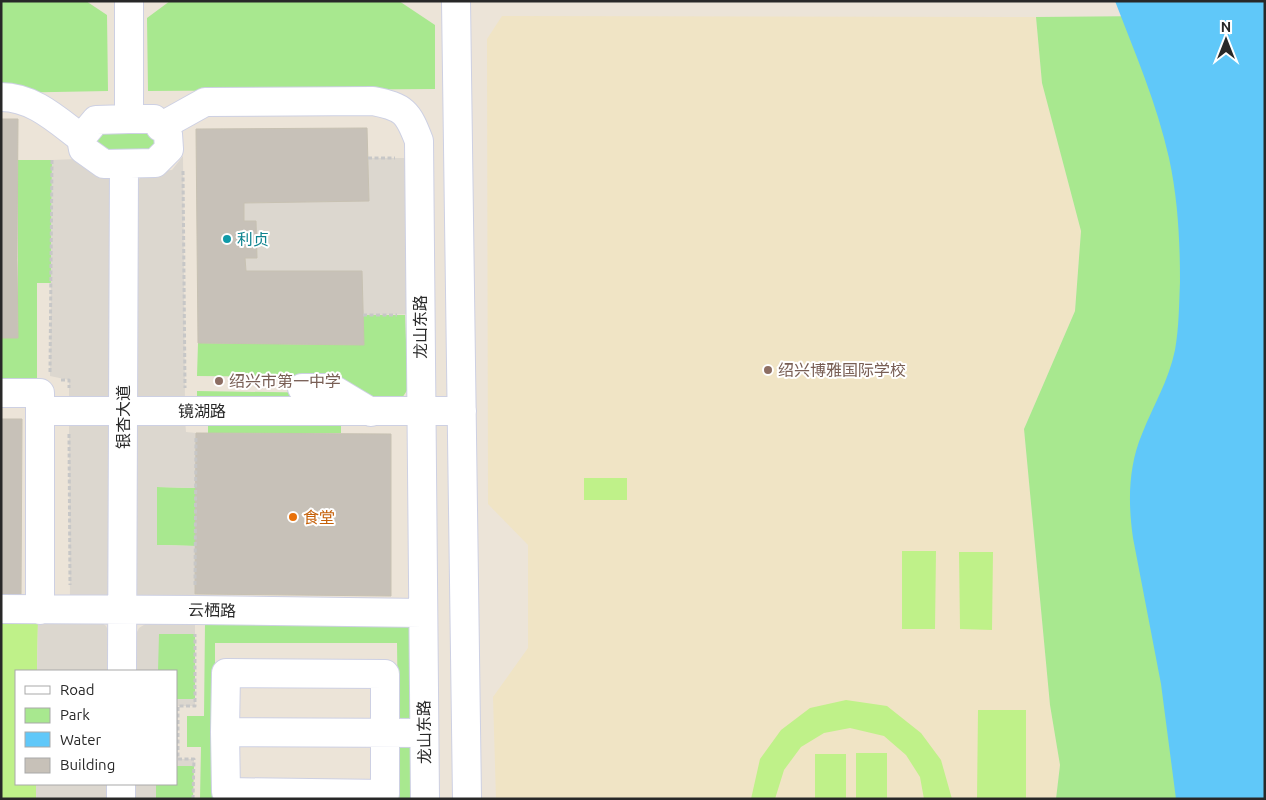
<svg xmlns="http://www.w3.org/2000/svg" width="1266" height="800" font-family="Ubuntu,'Noto Sans SC',sans-serif">
  <style>
    .education { fill: #f0e4c5 }
    .green { fill: #a8e88f }
    .pitch { fill: #bff189 }
    .plaza { fill: #dcd7cf }
    .water { fill: #60c8f9 }
    .building { fill: #c7c1b8; stroke: #c7c1b2 }
    .lines { fill: none; stroke-linecap: round; stroke-linejoin: round }
    .minor-casing { stroke: #cdd0e3; stroke-width: 30 }
    .path { stroke: #c7c7c7; stroke-width: 3; stroke-dasharray: 4 2.5; stroke-linecap: butt }
    .minor { stroke: #fff; stroke-width: 28 }
    .culture-dot { fill: #0f9aa8; stroke: #fff; stroke-width: 2 }
    .education-dot { fill: #8d6e63; stroke: #fff; stroke-width: 2 }
    .food-dot { fill: #e8710a; stroke: #fff; stroke-width: 2 }
    .labels { text-anchor: middle; stroke-width: 4; stroke-linejoin: round; paint-order: stroke }
    .culture-label { font-size: 16px; fill: #0d838f; stroke: #fff; text-anchor: start }
    .street-label { font-size: 16px; fill: #282828; stroke: #fff }
    .education-label { font-size: 16px; fill: #785e54; stroke: #fff; text-anchor: start }
    .food-label { font-size: 16px; fill: #c56008; stroke: #fff; text-anchor: start }
  </style>
  <rect width="100%" height="100%" fill="#ece4d8"/>
  <path class="education" d="M502,16L1036,17L1042,83L1081,231L1075,311L1024,429L1050,705L1060,765L1056,799H496L493,697L528,648V545L488,504L487,39Z"/>
  <path class="green" d="M1,1H86L107,15L108,91L1,93Z
    M170,1H399L435,25V89L148,91L147,18Z
    M1265,15V799H1056L1060,765L1050,705L1024,429L1075,311L1081,231L1042,83L1036,17Z
    M100,133H151L161,137L152,152L99,153L91,137Z
    M18,160H52L51,283H37V383H1V338L18,337Z
    M363,315H405L408,389L402,398L375,403L331,377L197,376L198,343L363,345Z
    M197,391L328,393V404L197,402Z
    M208,418L341,419V433H208Z
    M157,487L196,488V546L157,545Z
    M205,624L413,626L415,721H398L397,643H215V799H200L201,747H187V716H204Z
    M158,634H195V699H176V671H158Z
    M398,746H412V799H399Z
    M176,766H194L193,799H156V784H176Z"/>
  <path class="pitch" d="M584,478H627V500H584Z
    M902,551H936L935,629H902Z
    M959,552H993L992,630L960,629Z
    M1,620H38L37,671H16V784H36V799H1Z
    M846,700L887,706L921,733L941,760L952,799H924L920,777L906,755L884,736L850,728L824,733L801,747L784,770L775,799H751L760,759L781,730L810,708Z
    M978,710H1026V799H977Z
    M856,753H887V799H856Z
    M815,754H846V799H815Z"/>
  <path class="plaza" d="M183,156L185,404L145,405L135,396L133,185L146,172L172,170Z
    M368,158H419L420,314L363,315L246,271L245,258L256,221H244V203L369,200Z
    M76,159L87,170L103,172L114,183L115,393L108,401L69,400V380L50,376L52,160Z
    M69,419L110,423L109,596L70,604Z
    M185,419L186,432L196,433V488L157,487V545L196,546L195,604L139,598L134,589L136,423Z
    M38,620L101,622L106,626L109,632L111,671H37Z
    M147,623H195V634H159L158,671H133V640L139,628Z
    M176,699H195V706H178V759H194V766H176Z
    M36,784H111V799H36Z
    M131,784H156V799H131Z"/>
  <path class="water" d="M1115,1H1265V799H1176L1161,684L1133,538C1128,504 1128,467 1142,434C1153,406 1169,380 1175,350C1179,328 1179,305 1180,282C1180,241 1178,199 1169,158C1157,104 1135,53 1115,1Z"/>
  <path class="building" d="M1,119H18L17,260L18,338H1Z
    M367,128L369,201L244,203V221H256L257,258H245L246,271H362L364,345L198,343L196,129Z
    M1,419H22L21,596H1Z
    M196,433L391,434V596L195,594Z"/>
  <g class="lines">
    <defs>
      <path id="minor" d="M129,1V119H154L168,134L169,149L155,163L104,164L83,149L81,138L96,120L129,119
        M456,1L467,799
        M1,97C33,97 57,120 81,138
        M160,127L205,102L373,101C404,107 408,112 419,141L425,799
        M302,388H331L371,412
        M1,393H40V411H462
        M40,411V610
        M1,609L195,610L422,613
        M122,671L124,164
        M225,732L226,792L385,794V674L226,673L225,732L424,733
        M121,799V784"/>
    </defs>
    <use href="#minor" class="minor-casing"/>
    <path class="path" d="M368,158H395
      M183,171L185,388
      M363,315H397
      M50,372L52,160
      M61,380H69V388
      M69,434L70,585
      M195,585L196,436
      M193,799L194,759H178V706H195V634"/>
    <use href="#minor" class="minor"/>
  </g>
  <circle class="culture-dot" cx="227" cy="239" r="5"/>
  <g class="education-dot">
    <circle cx="768" cy="370" r="5"/>
    <circle cx="219" cy="381" r="5"/>
  </g>
  <circle class="food-dot" cx="293" cy="517" r="5"/>
  <g class="labels">
    <g class="culture-label">
      <text x="237" y="245">利贞</text>
    </g>
    <g class="street-label">
      <text transform="translate(420 327) rotate(-90)" y="6">龙山东路</text>
      <text x="202" y="417">镜湖路</text>
      <text transform="translate(123 417) rotate(-90)" y="6">银杏大道</text>
      <text transform="translate(212 610) rotate(1)" y="6">云栖路</text>
      <text transform="translate(424 732) rotate(-91)" y="6">龙山东路</text>
    </g>
    <g class="education-label">
      <text x="778" y="376">绍兴博雅国际学校</text>
      <text x="229" y="387">绍兴市第一中学</text>
    </g>
    <g class="food-label">
      <text x="303" y="523">食堂</text>
    </g>
  </g>
  <rect width="1266" height="800" fill="none" stroke="#282828" stroke-width="5"/>
  <rect x="15" y="670" width="162" height="115" fill="#ffffff" stroke="#a9a9a9"/>
  <rect x="25" y="686" width="25" height="8" fill="#ffffff" stroke="#a9a9a9"/>
  <text x="60" y="695" font-size="15" fill="#282828">Road</text>
  <rect x="25" y="708" width="25" height="15" fill="#a8e88f" stroke="#a9a9a9"/>
  <text x="60" y="720" font-size="15" fill="#282828">Park</text>
  <rect x="25" y="732" width="25" height="15" fill="#60c8f9" stroke="#a9a9a9"/>
  <text x="60" y="745" font-size="15" fill="#282828">Water</text>
  <rect x="25" y="758" width="25" height="15" fill="#c7c1b8" stroke="#a9a9a9"/>
  <text x="60" y="770" font-size="15" fill="#282828">Building</text>
  <g transform="translate(1226 40)" stroke="#ffffff" stroke-width="4" paint-order="stroke">
  <path d="M0-4L9 19L0 12L-9 19Z" fill="#282828"/>
  <text y="-8" font-size="14" font-weight="bold" text-anchor="middle" fill="#282828">N</text>
  </g>
</svg>
